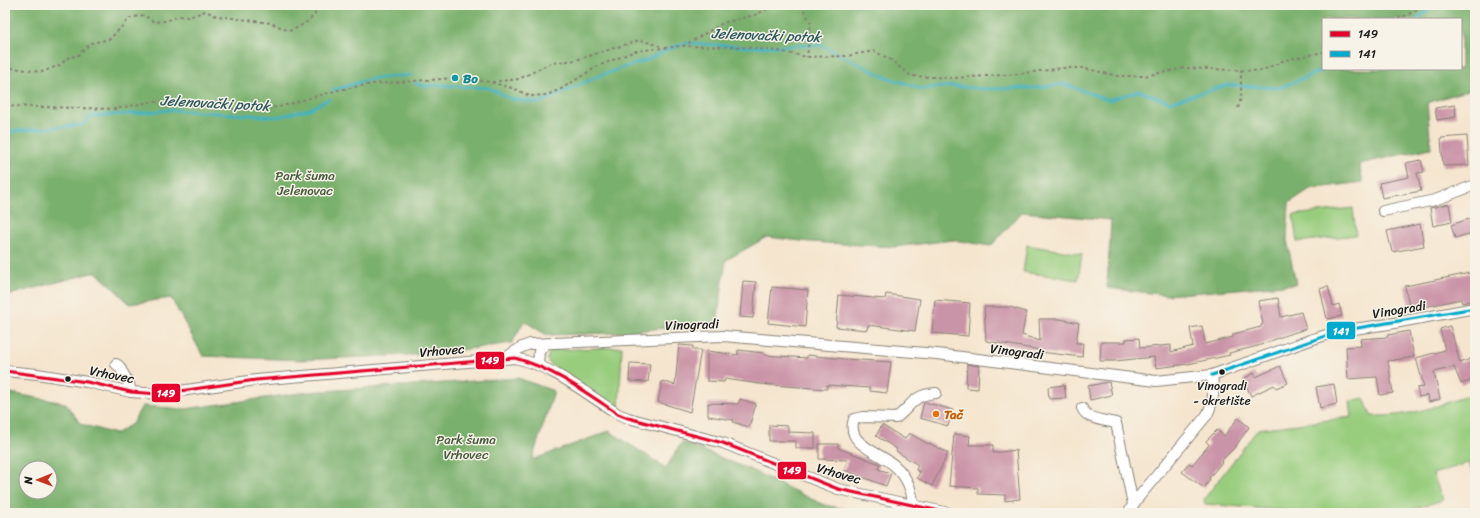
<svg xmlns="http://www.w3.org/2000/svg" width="1480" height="518" font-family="Sriracha,sans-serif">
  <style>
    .green { fill: #99cd7e; stroke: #5a744d }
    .forest { fill: #7ab06d; stroke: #4b6644; fill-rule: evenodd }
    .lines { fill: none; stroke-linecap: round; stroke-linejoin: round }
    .stream { stroke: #43b2be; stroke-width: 3 }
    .building { fill: #ca94a8 }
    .minor-casing { stroke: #888075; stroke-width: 12 }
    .path { stroke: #888075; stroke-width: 2; stroke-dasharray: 3 3; stroke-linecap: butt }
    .minor { stroke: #fff; stroke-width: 10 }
    .bus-1-casing { stroke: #f7f3e8; stroke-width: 6 }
    .bus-2-casing { stroke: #f7f3e8; stroke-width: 6 }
    .bus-1 { stroke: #e4002b; stroke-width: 3 }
    .bus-2 { stroke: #00a9ce; stroke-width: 3 }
    .culture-dot { fill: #0f9aa8; stroke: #f7f3e8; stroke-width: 1.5 }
    .bus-dot { fill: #1c1c1c; stroke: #f7f3e8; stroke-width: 1.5 }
    .food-dot { fill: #e8710a; stroke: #f7f3e8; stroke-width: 1.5 }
    .labels { text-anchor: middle; stroke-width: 3; stroke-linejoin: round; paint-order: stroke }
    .bus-label { font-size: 12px; fill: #1c1c1c; stroke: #f7f3e8 }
    .culture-label { font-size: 13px; font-weight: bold; fill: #0d838f; stroke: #f7f3e8; text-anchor: start }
    .park-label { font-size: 13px; fill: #485a3e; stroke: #f7f3e8 }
    .street-label { font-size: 13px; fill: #1c1c1c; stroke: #f7f3e8 }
    .food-label { font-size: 13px; font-weight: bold; fill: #c56008; stroke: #f7f3e8; text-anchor: start }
    .water-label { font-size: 14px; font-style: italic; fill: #2c585d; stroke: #f7f3e8 }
    .line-badge { stroke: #f7f3e8; stroke-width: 1.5 }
    .badge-label { font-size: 11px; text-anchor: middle; font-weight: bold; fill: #fff }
  </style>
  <rect width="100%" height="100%" fill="#f7f3e8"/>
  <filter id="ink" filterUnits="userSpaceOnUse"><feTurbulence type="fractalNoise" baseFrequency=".025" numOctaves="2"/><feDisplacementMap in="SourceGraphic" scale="8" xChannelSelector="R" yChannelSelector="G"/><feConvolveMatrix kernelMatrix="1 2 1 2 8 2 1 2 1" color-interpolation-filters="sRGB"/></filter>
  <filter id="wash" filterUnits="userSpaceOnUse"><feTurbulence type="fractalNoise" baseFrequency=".012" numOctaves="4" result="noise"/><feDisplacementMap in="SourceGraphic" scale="16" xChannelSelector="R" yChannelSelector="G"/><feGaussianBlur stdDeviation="0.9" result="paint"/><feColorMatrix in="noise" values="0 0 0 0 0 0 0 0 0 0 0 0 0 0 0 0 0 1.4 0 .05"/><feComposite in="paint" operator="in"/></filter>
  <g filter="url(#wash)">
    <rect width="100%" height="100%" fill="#f5e5ce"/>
    <path class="green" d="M1353,208L1356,235L1297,242L1293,215Z
      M1027,245L1082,254L1078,280L1023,272Z
      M622,347L619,409L549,363L547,359L550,352L554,350Z
      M1475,393V478L1468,463L1433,474L1443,500L1400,513H1317L1205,504L1204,499L1258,429L1352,417L1350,401L1364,398L1371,416C1412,417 1437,406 1475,393Z"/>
    <path class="forest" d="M5,5H1475V88L1427,103L1431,148L1359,164L1363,182L1310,189L1289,203L1287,240L1296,284L1167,295L1107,288L1111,220L1022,212L991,246L953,240L894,247L810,242L767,237L726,260L717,323L613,333L547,335L524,321L512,343L432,354L300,360L203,356L171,298L130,304L96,272L5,296ZM1323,19H1461V69H1323Z
      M518,378L554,391L532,460L609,431L666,468L682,442L751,470L824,505L867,513H5V392L65,403L81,424L115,434L132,424L142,406L185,409L308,392ZM26,468H50V492H26Z"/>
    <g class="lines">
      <path class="stream" d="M1417,19L1436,5
        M415,83L425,86L441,85L489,88L511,99L539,103L601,75L647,60L671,48L686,43L750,47L821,45L883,76L922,89L953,86L983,89L1033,88L1064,84L1108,100L1139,91L1170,102L1228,85L1279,88L1326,69
        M333,90L371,79L411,75
        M5,132L83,125L91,116L128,114L171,110L277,117L310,109L329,99"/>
    </g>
    <g id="blocks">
      <path class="building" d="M1455,105L1456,117L1437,120L1435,108Z
        M1467,136L1469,165L1443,166L1441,138Z
        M1421,160L1424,172L1417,173L1421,191L1382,198L1379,183L1409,177L1406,163Z
        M1449,204L1452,222L1433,226L1430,208Z
        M1475,217V232L1455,238L1451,225Z
        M1420,224L1424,246L1392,252L1387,231Z
        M1475,272V300L1462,303L1461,299L1410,310L1405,286Z
        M743,281L756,282L753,318L740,317Z
        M1328,286L1333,306L1339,304L1342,316L1327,319L1320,289Z
        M772,287L808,290L805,327L768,323Z
        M886,294L920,299L915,331L868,325L867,330L836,327L839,295L885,299Z
        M1278,298L1281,317L1301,312L1306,329L1286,335L1258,346L1229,353L1230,355L1188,364L1156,368L1154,357L1115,361H1100L1101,342H1126V339L1139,338L1140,348L1171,345V352L1193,346L1190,328L1202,326L1205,344L1233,337V334L1261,327V325L1263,324L1258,301Z
        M935,300L970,303L968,336L932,333Z
        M984,307H1010L1026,312L1022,335L1040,341L1039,319H1060L1079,323L1076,343H1083L1082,357L1040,352V350L986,341Z
        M1450,326L1460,363L1475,357V379L1461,384L1454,367L1434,372L1440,399L1429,402L1428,395L1419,397L1417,388L1424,387L1416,358L1445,350L1440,329Z
        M1409,331L1414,357L1388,361L1393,393L1380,395L1377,377L1348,379L1346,347L1361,346L1360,339L1388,337V335Z
        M679,345L693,346V350H701L690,412L658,402L662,381L675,385Z
        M738,350L764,353V355L807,358V355L845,359L891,362L887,393L870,391V388L827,385V389L760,384L725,379L724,382L707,381V351L738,355Z
        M630,363L650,364L648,382L629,381Z
        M967,364L979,366L978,389L966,388Z
        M1280,366L1288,383L1276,388L1274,385L1251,396L1243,379L1254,373L1256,377Z
        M1109,382L1112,395L1090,400L1088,386Z
        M1334,384L1337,404L1320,408L1316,387Z
        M1064,385L1066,398L1049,399L1048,387Z
        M740,399L756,404L749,427L733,422L734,420L708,416V403L738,404Z
        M924,402L953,410L948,426L920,418Z
        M1238,418L1249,427L1235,447L1221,461L1222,462L1209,478L1210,479L1204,488L1182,472L1189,463L1192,465L1209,445L1206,441L1217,430L1224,436Z
        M769,425L788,426V432L815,433V448H796V441H769Z
        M882,425L905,439L909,433L928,444L929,443L948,453L932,486L917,478L920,472L916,470L918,465L896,451L897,449L876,436Z
        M954,434L970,436L969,445H993V453L1016,450L1020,499L1005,501V495L978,494V488L949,486Z
        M819,444H838V448L880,464L878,469L891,473L886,486L844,470L848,460L819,459Z"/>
    </g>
  </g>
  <g filter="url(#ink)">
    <use href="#blocks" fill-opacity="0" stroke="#888075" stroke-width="1"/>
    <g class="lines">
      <defs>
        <path id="minor" d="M1383,211L1435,200L1475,185
          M505,358L522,347L530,344L723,336L937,354L1156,381L1212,375L1313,339L1340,331L1389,324L1475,308
          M116,364L119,366L129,384L131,392
          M538,365L539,351L546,344
          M5,371L37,374L87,382L131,392L159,394L256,380L515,358C553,366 585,393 618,414L628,418L723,443L838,489L949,513
          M1082,408C1087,420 1104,420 1116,423L1133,504
          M913,504C912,489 906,476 895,466C880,452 845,445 854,419L863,417L896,418C913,405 912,395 936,393
          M1128,513L1137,499L1207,415C1214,401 1214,391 1212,375"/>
      </defs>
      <use href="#minor" class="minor-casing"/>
      <path class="path" d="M801,5L811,23L807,57
        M1398,19L1427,5
        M683,46L723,23L755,15L775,5
        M5,67L42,72L60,65L70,56L76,57L91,43L110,39L130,18L144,15L154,22L166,21L179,16L189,17L205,11L217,16L271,23L289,31C301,27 316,18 319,5
        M492,82L519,79L551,63L576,60L640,40L660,46
        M5,106L115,109L150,102L193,100L214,106L234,109L279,107L338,90L372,84L455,78L490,82L515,89L530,96L547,95L561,89L598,66L635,51L682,46L744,47L778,51L807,57L846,56L874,51L891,60L911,76L954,78L1018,74L1063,68H1083L1118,76H1144L1185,68L1261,71L1285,60L1323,52
        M1238,108L1241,98V70"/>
      <use href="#minor" class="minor"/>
      <defs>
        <path id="bus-1" d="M5,371L87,382L131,392L159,394L256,380L515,358C554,369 585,392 618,414L628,418L723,443L838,489L949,513"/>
        <path id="bus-2" d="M1212,375L1340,331L1475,308"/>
      </defs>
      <use href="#bus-1" class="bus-1-casing"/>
      <use href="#bus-2" class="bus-2-casing"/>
      <use href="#bus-1" class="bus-1"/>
      <use href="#bus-2" class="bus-2"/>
    </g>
  </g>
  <circle class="culture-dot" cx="455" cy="78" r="4"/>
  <g class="bus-dot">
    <circle cx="1222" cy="372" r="3.5"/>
    <circle cx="68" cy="379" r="3.5"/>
  </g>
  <circle class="food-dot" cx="936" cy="414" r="4"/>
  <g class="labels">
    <g class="bus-label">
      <text x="1222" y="390">Vinogradi<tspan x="1222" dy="15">- okretište</tspan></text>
    </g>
    <g class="culture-label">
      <text x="463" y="83">Bo</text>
    </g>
    <g class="park-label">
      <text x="305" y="180">Park šuma<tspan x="305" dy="15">Jelenovac</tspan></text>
      <text x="466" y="444">Park šuma<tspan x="466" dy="15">Vrhovec</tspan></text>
    </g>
    <g class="street-label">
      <text transform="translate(1399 309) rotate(-9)" y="5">Vinogradi</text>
      <text transform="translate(692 324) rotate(-2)" y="5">Vinogradi</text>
      <text transform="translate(442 350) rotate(-5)" y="5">Vrhovec</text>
      <text transform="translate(1017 351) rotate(7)" y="5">Vinogradi</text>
      <text transform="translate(112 374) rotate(11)" y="5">Vrhovec</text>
      <text transform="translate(839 473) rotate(16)" y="5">Vrhovec</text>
    </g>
    <g class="food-label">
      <text x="944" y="419">Tač</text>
    </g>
    <g class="water-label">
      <text transform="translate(766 35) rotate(2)" y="5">Jelenovački potok</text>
      <text transform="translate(215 103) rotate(3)" y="5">Jelenovački potok</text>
    </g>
  </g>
  <g class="line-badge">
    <rect x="1326" y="321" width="30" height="19" rx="4" fill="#00a9ce"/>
    <rect x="475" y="351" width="30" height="19" rx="4" fill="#e4002b"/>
    <rect x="151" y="383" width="30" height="20" rx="4" fill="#e4002b"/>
    <rect x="777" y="461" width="30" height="19" rx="4" fill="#e4002b"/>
  </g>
  <g class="badge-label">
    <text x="1341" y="335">141</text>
    <text x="490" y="364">149</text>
    <text x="166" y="397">149</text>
    <text x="792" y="474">149</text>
  </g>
  <rect width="1480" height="518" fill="none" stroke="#f7f3e8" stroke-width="20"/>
  <rect x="1322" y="18" width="140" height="52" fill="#f7f3e8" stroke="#9f9d96"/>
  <rect x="1330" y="31" width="20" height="6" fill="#e4002b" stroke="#9f9d96"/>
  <text x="1358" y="38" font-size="12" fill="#1c1c1c">149</text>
  <rect x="1330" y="51" width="20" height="6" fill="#00a9ce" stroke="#9f9d96"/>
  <text x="1358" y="58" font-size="12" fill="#1c1c1c">141</text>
  <g transform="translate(38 480) rotate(269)"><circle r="19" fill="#f7f3e8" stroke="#9f9d96"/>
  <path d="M0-3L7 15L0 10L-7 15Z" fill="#c8321e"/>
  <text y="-6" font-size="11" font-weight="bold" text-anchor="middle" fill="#1c1c1c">N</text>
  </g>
</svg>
